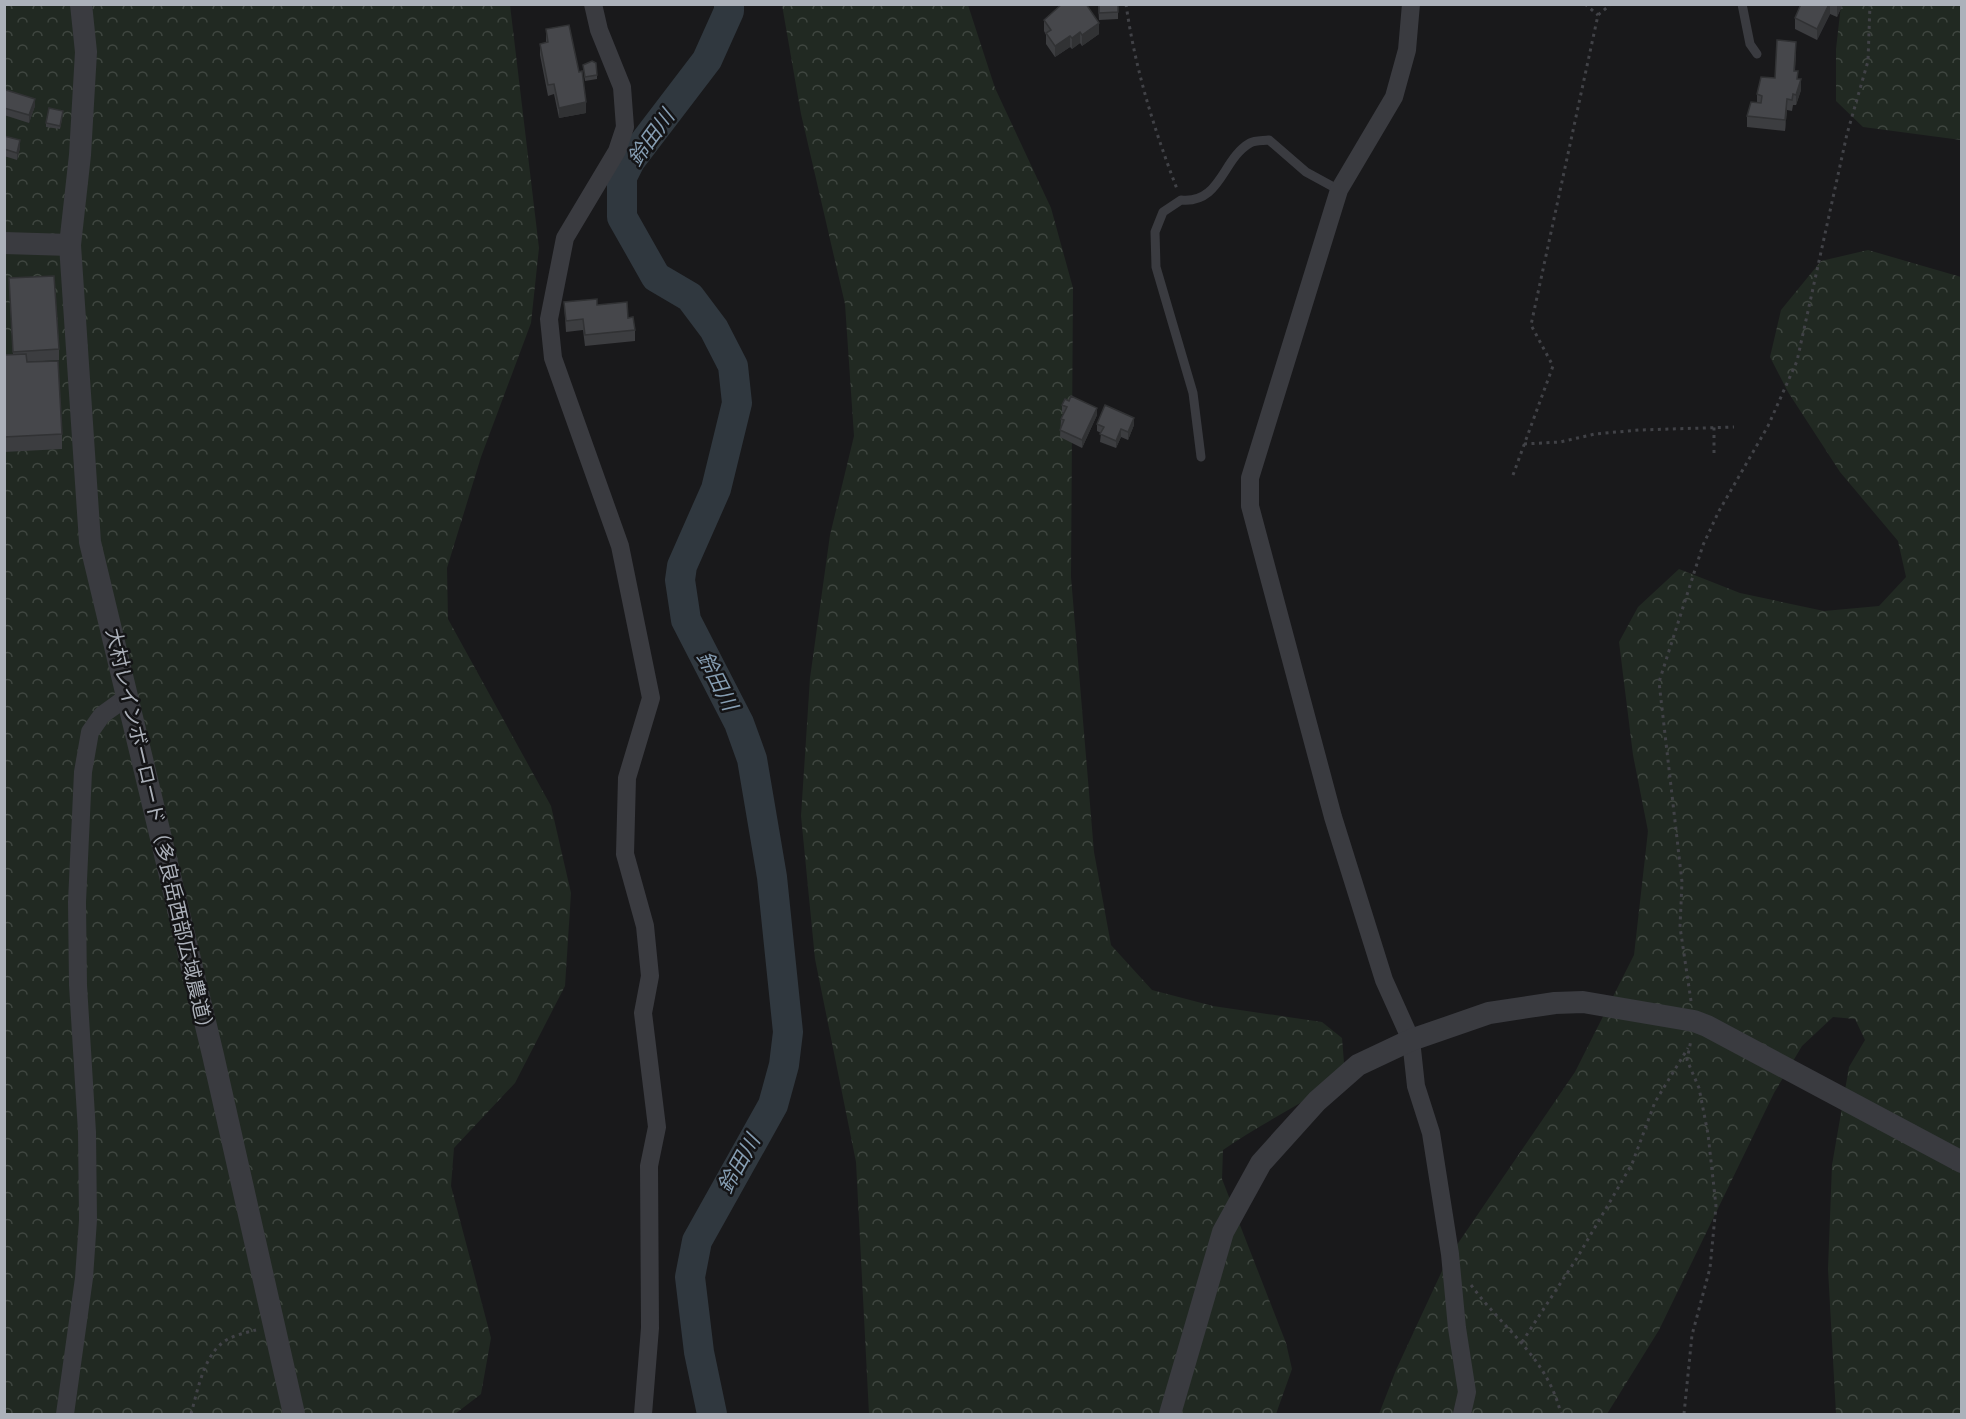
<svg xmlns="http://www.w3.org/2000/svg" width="1966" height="1419" font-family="Ubuntu,'Noto Sans JP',sans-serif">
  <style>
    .forest { fill: url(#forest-crowns) }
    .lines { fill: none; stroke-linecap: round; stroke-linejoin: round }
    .river { stroke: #30383f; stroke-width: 30 }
    .path { stroke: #414247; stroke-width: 3; stroke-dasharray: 3 4.5; stroke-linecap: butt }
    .service { stroke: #3a3b40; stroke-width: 9 }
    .minor { stroke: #3a3b40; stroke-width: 18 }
    .tertiary { stroke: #3a3b40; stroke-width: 22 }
    .wall { fill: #3c3d40 }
    .shaded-wall { fill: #313234 }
    .building { fill: #46474b; stroke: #313234; stroke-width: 1.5 }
    .labels { text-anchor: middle; stroke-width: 5; stroke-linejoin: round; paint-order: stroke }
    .street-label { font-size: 20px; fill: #acb1ba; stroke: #141416 }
    .water-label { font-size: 21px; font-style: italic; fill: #869eb3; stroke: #141416 }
  </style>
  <defs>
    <pattern id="forest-crowns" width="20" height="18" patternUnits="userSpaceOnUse" patternTransform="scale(1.5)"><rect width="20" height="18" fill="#212922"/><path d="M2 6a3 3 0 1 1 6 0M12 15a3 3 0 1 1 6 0" fill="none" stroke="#3f4640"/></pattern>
  </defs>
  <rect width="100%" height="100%" fill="#19191b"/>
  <path class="forest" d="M5,5H510L539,248L531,323L481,457L447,568L448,619L551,806L571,893L565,986L515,1083L454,1148L451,1186L491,1338L481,1394L455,1414H5Z
    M782,5H968L995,88L1051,208L1073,288L1071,577L1094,852L1111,945L1152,990L1213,1006L1322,1022L1342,1038L1345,1075C1306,1102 1262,1123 1223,1150L1222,1179L1286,1343L1292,1369L1276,1414H869L856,1162L815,959L801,816L810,678L830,535L854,436L845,304L801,114Z
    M1841,5H1961V140L1863,127L1836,101V49Z
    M1868,250L1961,277V1414H1836L1828,1269L1832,1165L1849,1067L1865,1040L1855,1019L1833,1017L1802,1046L1774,1093L1659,1330L1607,1414H1379L1396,1370L1448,1258L1575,1072L1634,955L1648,831L1633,755L1619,642L1638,607L1679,569L1740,593L1824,611L1879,606L1906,577L1898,541L1840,472L1788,392L1770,357L1781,310L1821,261Z"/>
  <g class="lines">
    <path class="river" d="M712,1414L699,1352L690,1277L697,1241L773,1105L784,1065L788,1032L772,877L752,759L739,723L686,620L680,580L682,566L716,489L737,403L733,366L714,329L690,297L656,277L622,217V177L630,161L707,60L729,11V4"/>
    <path class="path" d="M1126,4C1135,69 1154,129 1177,189
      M1585,4L1598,15
      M1524,444L1560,442L1595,434L1639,430L1734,427
      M1714,453V427
      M1513,475L1553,366L1531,325L1598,15L1611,4
      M1691,1001L1680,927L1682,882L1659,682L1703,545L1719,511L1768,426L1797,361L1847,134L1868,61L1870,4
      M1471,1285C1504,1330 1547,1357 1561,1414
      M1522,1342L1577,1258L1632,1164L1655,1102L1688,1048
      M191,1414C197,1393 203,1359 221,1344C230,1336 244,1333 256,1330
      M1684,1414L1692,1335L1710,1268L1716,1206L1708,1134L1699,1088L1687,1060L1691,1040"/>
    <path class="service" d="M1742,4L1750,44L1757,54
      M1201,457L1193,393L1156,267L1155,232L1163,212L1181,200C1221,204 1222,159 1250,143C1255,140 1264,141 1269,140L1306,172L1339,190"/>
    <path class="minor" d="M593,4L599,30L622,87L625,127L617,151L565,238L549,319L553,358L620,546L651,698L627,778L625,854L645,926L650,976L643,1013L657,1127L649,1166L650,1328L643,1414
      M1411,4L1407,50L1394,97L1339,190L1250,478V506L1333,817L1384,980L1411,1040L1416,1086L1431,1133L1450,1254L1457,1328L1467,1392L1462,1414
      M65,1414L84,1278L88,1220L87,1132L78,985L77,902L83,772L90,732L102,715L127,697"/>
    <path class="tertiary" d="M81,4L86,52L80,155L70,245L90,542L213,1055L294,1414
      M4,243L70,245
      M1170,1414L1223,1232L1261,1163L1317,1101L1358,1065L1411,1040L1489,1013L1555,1003L1583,1002L1694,1021L1707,1026L1962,1162"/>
  </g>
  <path class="wall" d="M1098,4H1118V19L1099,20Z
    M1801,4H1843L1837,17L1830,14L1817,40L1795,29V18Z
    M1044,20L1099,34L1082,46L1080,43L1072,49L1070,47L1055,57L1046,44V35L1044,31Z
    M546,29L586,113L559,118L554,94L548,96L540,55V44L546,43Z
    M1796,53L1795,71L1801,90L1796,105H1793L1792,111L1787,110L1785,131L1747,127V116L1757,102V94L1775,78Z
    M583,65L597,75V79L585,81Z
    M4,94L35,106L29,123L4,115Z
    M63,114L60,129L46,127V123Z
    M4,136L20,148L17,160L4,156Z
    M9,278L59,349V360L27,362L62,434V449L4,452V355L13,354Z
    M564,302L628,318L635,330V341L585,346L583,330L566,332Z
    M1062,405L1097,415L1082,448L1060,437L1061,419L1064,413L1062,412Z
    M1097,424L1134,425L1128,440L1121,437L1116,448L1100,442L1101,433L1097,431Z"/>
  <path class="shaded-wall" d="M1829,4H1830V14L1817,40V29Z
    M1838,4H1843L1837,17V6Z
    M1099,23V34L1082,46V35Z
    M1080,32V43L1072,49V38Z
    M1070,36V47L1055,57V46Z
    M1801,79V90L1796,105V95Z
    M35,99V106L29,123V115Z
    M1787,99V110L1785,131V120Z
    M586,102V113L559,118V108Z
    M20,140V148L17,160V153Z
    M1097,408V415L1082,448V440Z
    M1134,418V425L1128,440V432Z
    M1121,429V437L1116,448V441Z"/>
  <path class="building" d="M1062,4H1086L1099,23L1082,35L1080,32L1072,38L1070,36L1055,46L1046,33L1051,30L1044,20Z
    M1099,4H1118V12L1099,13Z
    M1801,4H1829L1817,29L1795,18Z
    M569,25L579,72L582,71L586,102L559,108L554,84L548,85L540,44L548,42L546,29Z
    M1777,40L1796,42L1794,71H1798L1797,79H1801L1796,95L1793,94L1792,100L1787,99L1785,120L1747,116L1751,102L1761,103L1762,96L1757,94L1761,77L1775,78Z
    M592,61L596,63L597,75L585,77L583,65Z
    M6,90L35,99L29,115L4,108V94Z
    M49,108L63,111L60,126L46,123Z
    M4,136L20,140L17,153L4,149Z
    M54,276L59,349L13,352L9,278Z
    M597,299V305L627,302L628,318L633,317L635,330L585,335L583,319L566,321L564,302Z
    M26,354L27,362L58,361L62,434L4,437V355Z
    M1071,396L1097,408L1082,440L1060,430L1064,420L1061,419L1067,407L1062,405L1065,399L1069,401Z
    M1105,405L1134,418L1128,432L1121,429L1116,441L1100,434L1104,427L1097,424Z"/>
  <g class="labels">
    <g class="street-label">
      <text transform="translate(160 833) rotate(77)" y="7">大村レインボーロード（多良岳西部広域農道）</text>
    </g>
    <g class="water-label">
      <text transform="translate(651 138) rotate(-54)" y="7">鈴田川</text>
      <text transform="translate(717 681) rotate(63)" y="7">鈴田川</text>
      <text transform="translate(739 1164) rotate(-61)" y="7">鈴田川</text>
    </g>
  </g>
  <rect width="1966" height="1419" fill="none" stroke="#acb1ba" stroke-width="12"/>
</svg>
